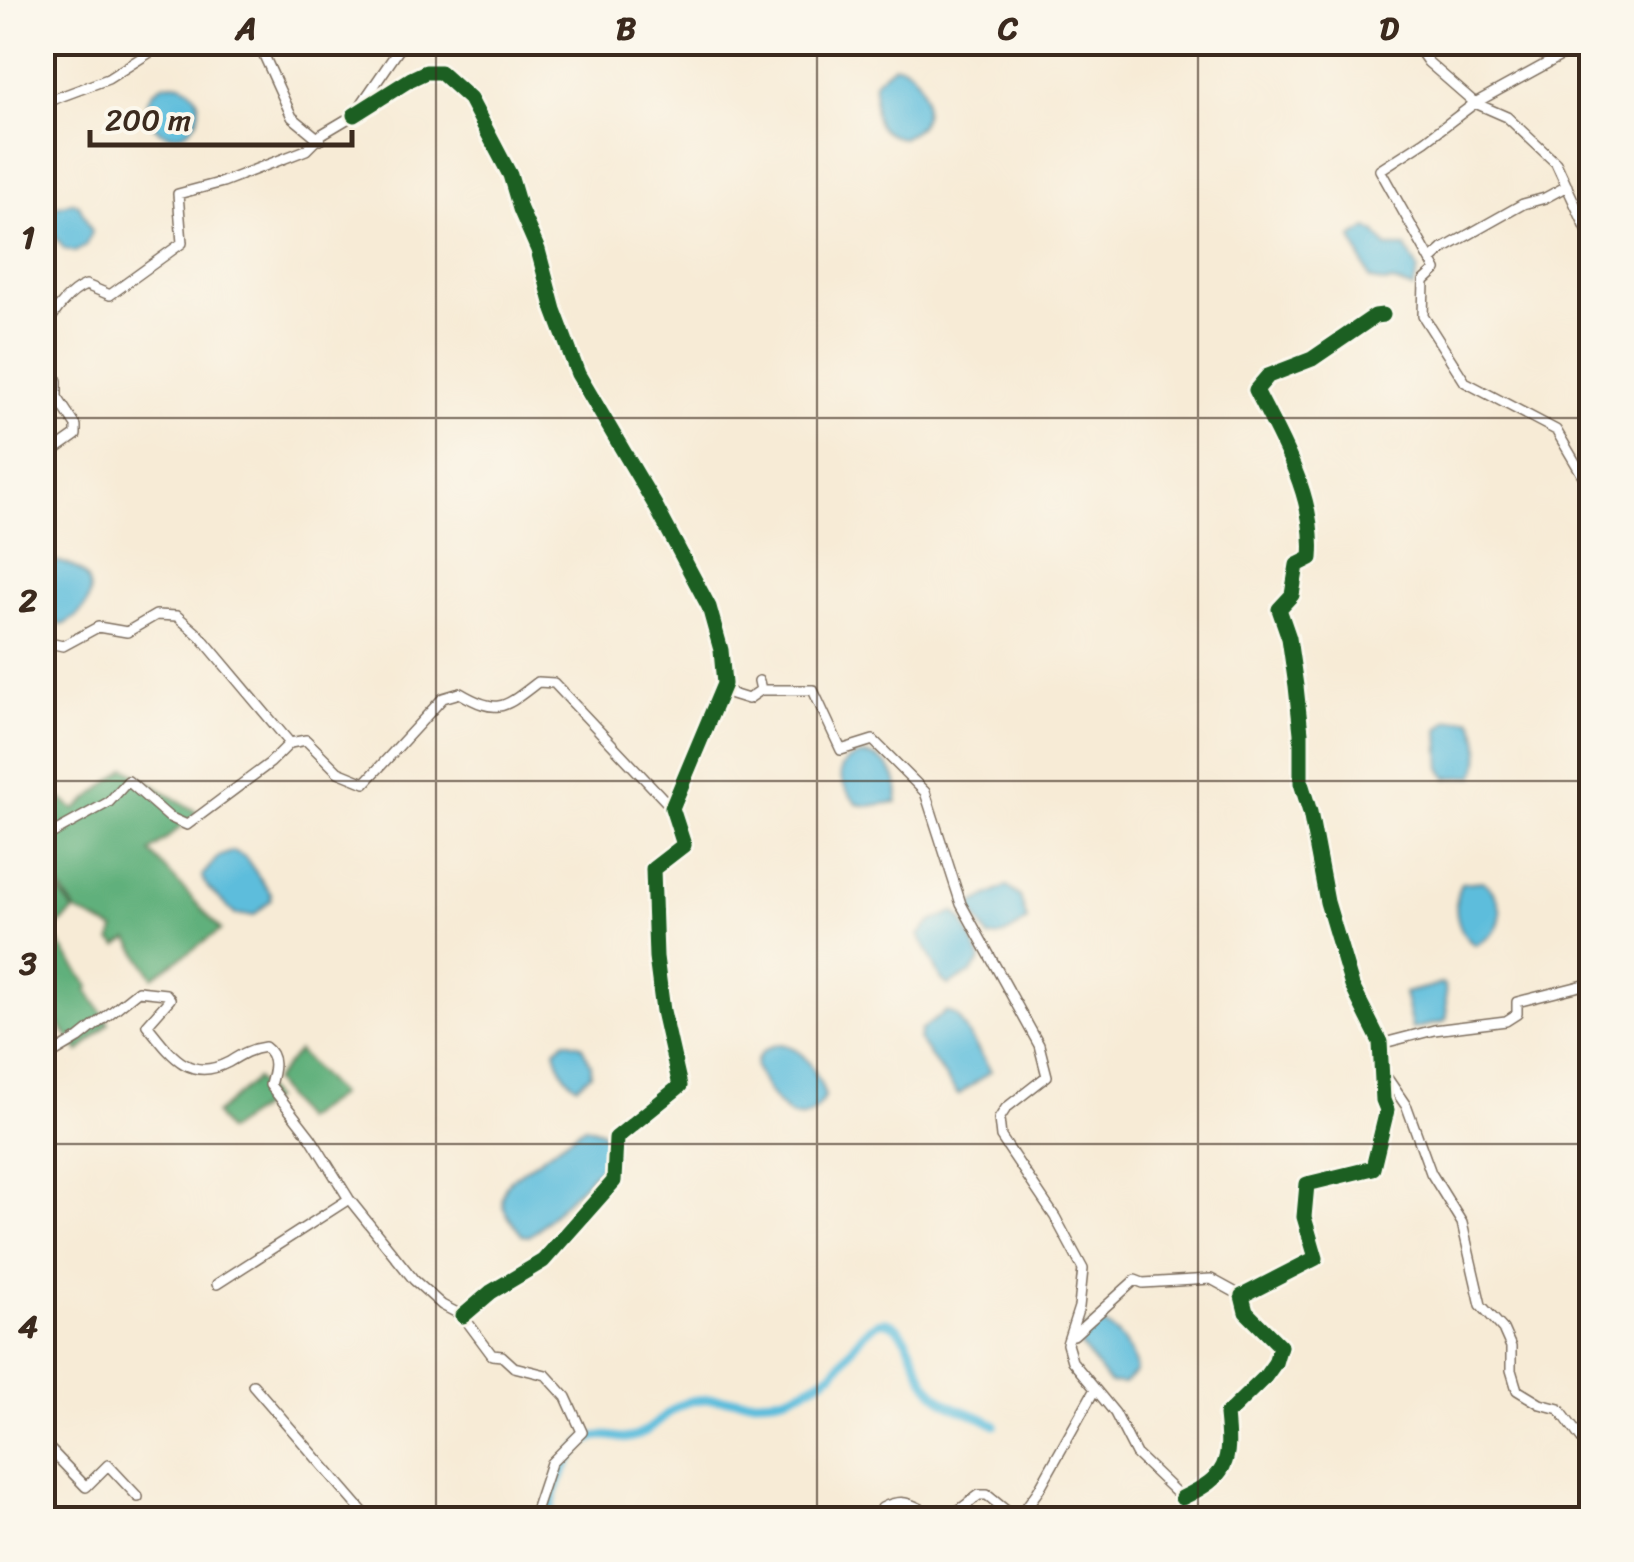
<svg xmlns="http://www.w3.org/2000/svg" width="1634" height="1562" font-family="Sriracha,sans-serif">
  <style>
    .forest { fill: #60b07c; stroke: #4e6d4d; stroke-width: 2.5 }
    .water { fill: #5dbddc; stroke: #4c747d; stroke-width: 2.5 }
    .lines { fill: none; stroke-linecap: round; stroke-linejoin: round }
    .canal { stroke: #5dbddc; stroke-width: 9 }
    .minor-casing { stroke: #7d6e5e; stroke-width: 12 }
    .minor { stroke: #fff; stroke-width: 9 }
    .cycleway-casing { stroke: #fbf7ec; stroke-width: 21 }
    .cycleway { stroke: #1b5e20; stroke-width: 15 }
    .grid { fill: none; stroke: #3b2a1e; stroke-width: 2.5; stroke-opacity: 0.55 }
    .neatline { fill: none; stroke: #3b2a1e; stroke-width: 4 }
    .grid-label { font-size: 32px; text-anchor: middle; font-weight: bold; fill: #3b2a1e }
  </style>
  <rect width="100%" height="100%" fill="#fbf7ec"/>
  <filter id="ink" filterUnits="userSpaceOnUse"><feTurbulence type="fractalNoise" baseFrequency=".01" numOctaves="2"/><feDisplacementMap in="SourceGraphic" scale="20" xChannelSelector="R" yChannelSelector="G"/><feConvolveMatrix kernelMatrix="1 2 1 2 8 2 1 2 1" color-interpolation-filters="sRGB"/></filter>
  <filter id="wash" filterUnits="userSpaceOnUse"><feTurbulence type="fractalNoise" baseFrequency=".0048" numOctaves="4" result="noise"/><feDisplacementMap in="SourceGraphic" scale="40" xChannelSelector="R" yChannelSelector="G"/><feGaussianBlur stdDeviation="2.25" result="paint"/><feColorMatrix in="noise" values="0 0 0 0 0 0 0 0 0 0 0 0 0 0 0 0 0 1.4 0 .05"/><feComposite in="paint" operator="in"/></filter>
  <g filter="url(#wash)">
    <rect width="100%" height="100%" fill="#f7ebd6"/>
    <path class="forest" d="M126,768L198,813L150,852L221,930L153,977L129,939L118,946L111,941L115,930L76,911L43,863L42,783L75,810Z
      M56,888L74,911L51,932L90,987L87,990L109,1023L79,1052L43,1002V899Z
      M298,1051L339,1095L302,1120L273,1081Z
      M256,1079L273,1099L227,1131L215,1114Z"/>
    <path class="water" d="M894,65C919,64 932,104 921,123C917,131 909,134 902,138C869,133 874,109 875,81Z
      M147 109a26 26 0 1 1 52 0a26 26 0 1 1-52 0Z
      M72,202L79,205L92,232L85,246L75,252L64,249L55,236L49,213L55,207Z
      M1368,228L1376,233L1387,247H1406L1418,270L1413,289L1394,282L1382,283L1370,279L1352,238Z
      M49,561C96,563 105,605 62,625C35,618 42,587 43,564Z
      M1471,719C1480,732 1483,763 1474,776L1447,778L1441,768L1439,729L1448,721Z
      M863,755C888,756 901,779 897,802L869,806L857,804C839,783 830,762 863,755Z
      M233,851L245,857L271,894V900L254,915H236L208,888L202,876L218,857Z
      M1483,881C1508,904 1507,931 1475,945C1455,932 1452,903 1461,883Z
      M1007,886L1020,897L1027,920C1018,928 1002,939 989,937L972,911L973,904Z
      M954,912L963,921L981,960L971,973L948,985L942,980L919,935L931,922Z
      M1442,984L1445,987L1447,1018L1443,1022L1412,1029L1404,993Z
      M947,1011L957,1016L991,1071L958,1095L919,1040L921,1030Z
      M565,1041L581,1045L591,1064V1074L577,1086C565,1078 558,1064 555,1050Z
      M779,1044C804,1046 818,1074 825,1096C798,1145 770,1098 756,1068C755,1054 767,1047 779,1044Z
      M585,1126L601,1131L607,1139L603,1164L537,1230L529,1236L522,1235C508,1215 493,1204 509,1181Z
      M1100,1323C1117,1329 1135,1354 1136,1372L1124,1384L1109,1383L1079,1343L1086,1328Z"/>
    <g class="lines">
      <path class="canal" d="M548,1520C552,1495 571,1436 602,1436C616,1435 624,1442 639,1435C660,1425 672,1403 696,1400C732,1395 766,1408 800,1391C811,1386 824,1379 833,1372C847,1361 866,1318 886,1322C909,1327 915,1366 927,1383C950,1416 967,1406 995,1425"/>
    </g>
  </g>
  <g filter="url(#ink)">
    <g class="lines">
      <defs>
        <path id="minor" d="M258,42L292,117L320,140
          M1414,42L1428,62L1475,103L1507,117L1556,163L1592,241
          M1586,42L1475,103L1425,141L1380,170L1436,270L1424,281L1423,316L1465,382L1556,430L1589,486L1592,485
          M42,100L49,101L108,79L166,42
          M354,115L411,79L426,72H440L470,99L510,175L520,209L538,250L554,310L578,374L655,505L709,607L721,650L724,684L672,808L684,845L653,869L656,957L663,1011L680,1086L616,1138L614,1181L543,1261L491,1292L463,1316
          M1432,259L1443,249L1523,204L1545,198L1567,186
          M42,334C52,315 66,293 86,285L110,295L182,243L178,194L223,182L306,150L322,134L354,115L404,42
          M42,341L57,381V397L76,426V435L42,459
          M42,634L49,643L63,646L98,627L127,632L156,615L177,616L200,636L290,743L270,763L187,825L169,817L128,781L109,802L42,839
          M724,684L732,694L748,699L761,690L759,681
          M761,690H813L841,750L873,740L925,792L961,904L1039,1045L1047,1076L1006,1108L999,1119L1001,1137L1055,1217L1083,1269L1079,1307L1067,1344L1072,1361L1115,1413L1136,1454L1182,1498L1189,1520
          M290,743L306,740L338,772L365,783L443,698L460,693C499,716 505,707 538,682L554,683L672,808
          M1380,1044L1434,1030L1506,1021L1517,1014V1002L1592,983
          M42,1060L79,1038L138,991L166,994L170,999L147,1025C171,1055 189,1083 229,1062C242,1054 250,1049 265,1047C278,1056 274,1071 270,1085L311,1138L349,1199L414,1280L442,1305L463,1316L492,1355L502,1356L514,1367L546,1375L566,1397L582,1432L551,1463L532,1520
          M1381,1069L1407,1107L1431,1173L1462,1223L1481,1305L1503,1329L1511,1347V1370L1517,1390L1540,1404L1559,1409L1592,1453
          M217,1284L349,1199
          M1074,1335L1135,1280L1143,1283L1211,1279L1242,1296
          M253,1385L370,1520
          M42,1441L86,1487L108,1465L138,1497
          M1182,1498C1228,1476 1231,1463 1226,1415L1265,1377L1275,1363L1280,1346L1246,1312L1242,1296L1316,1258L1304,1217L1307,1184L1373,1168L1387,1110L1383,1100L1380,1042L1352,986L1327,902L1310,812L1301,783V733L1296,686L1289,638L1279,609L1292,595L1297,565L1311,558C1316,497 1282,442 1256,390L1268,376L1312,359L1375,316L1383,315
          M881,1520L882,1508C905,1496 914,1506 935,1516L959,1510L979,1495H987L1014,1517L1020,1516L1038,1491L1095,1389"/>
      </defs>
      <use href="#minor" class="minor-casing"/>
      <use href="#minor" class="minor"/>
      <defs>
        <path id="cycleway" d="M354,115L411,79L426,72H440L470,99L510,175L520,209L538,250L554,310L578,374L655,505L709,607L721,650L724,684L672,808L684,845L653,869L656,957L663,1011L680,1086L616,1138L614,1181L543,1261L491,1292L463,1316
          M1182,1498C1228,1476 1231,1463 1226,1415L1265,1377L1275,1363L1280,1346L1246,1312L1242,1296L1316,1258L1304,1217L1307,1184L1373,1168L1387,1110L1383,1100L1380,1042L1352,986L1327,902L1310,812L1301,783V733L1296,686L1289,638L1279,609L1292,595L1297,565L1311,558C1316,497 1282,442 1256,390L1268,376L1312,359L1375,316L1383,315"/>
      </defs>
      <use href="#cycleway" class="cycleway-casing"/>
      <use href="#cycleway" class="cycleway"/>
    </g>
  </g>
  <path class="grid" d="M436,42V1520M817,42V1520M1198,42V1520M42,418H1592M42,781H1592M42,1144H1592"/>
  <rect width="1634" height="1562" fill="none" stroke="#fbf7ec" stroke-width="110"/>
  <path d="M90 130v15h262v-15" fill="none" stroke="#3b2a1e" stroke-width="5"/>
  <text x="105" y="130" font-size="30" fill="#3b2a1e" stroke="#fbf7ec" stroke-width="8" paint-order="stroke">200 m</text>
  <rect x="55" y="55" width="1524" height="1452" class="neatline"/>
  <g class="grid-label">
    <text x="246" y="39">A</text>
    <text x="626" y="39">B</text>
    <text x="1008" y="39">C</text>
    <text x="1389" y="39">D</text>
    <text x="28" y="248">1</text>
    <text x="28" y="611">2</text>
    <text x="28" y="974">3</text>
    <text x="28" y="1337">4</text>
  </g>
</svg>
